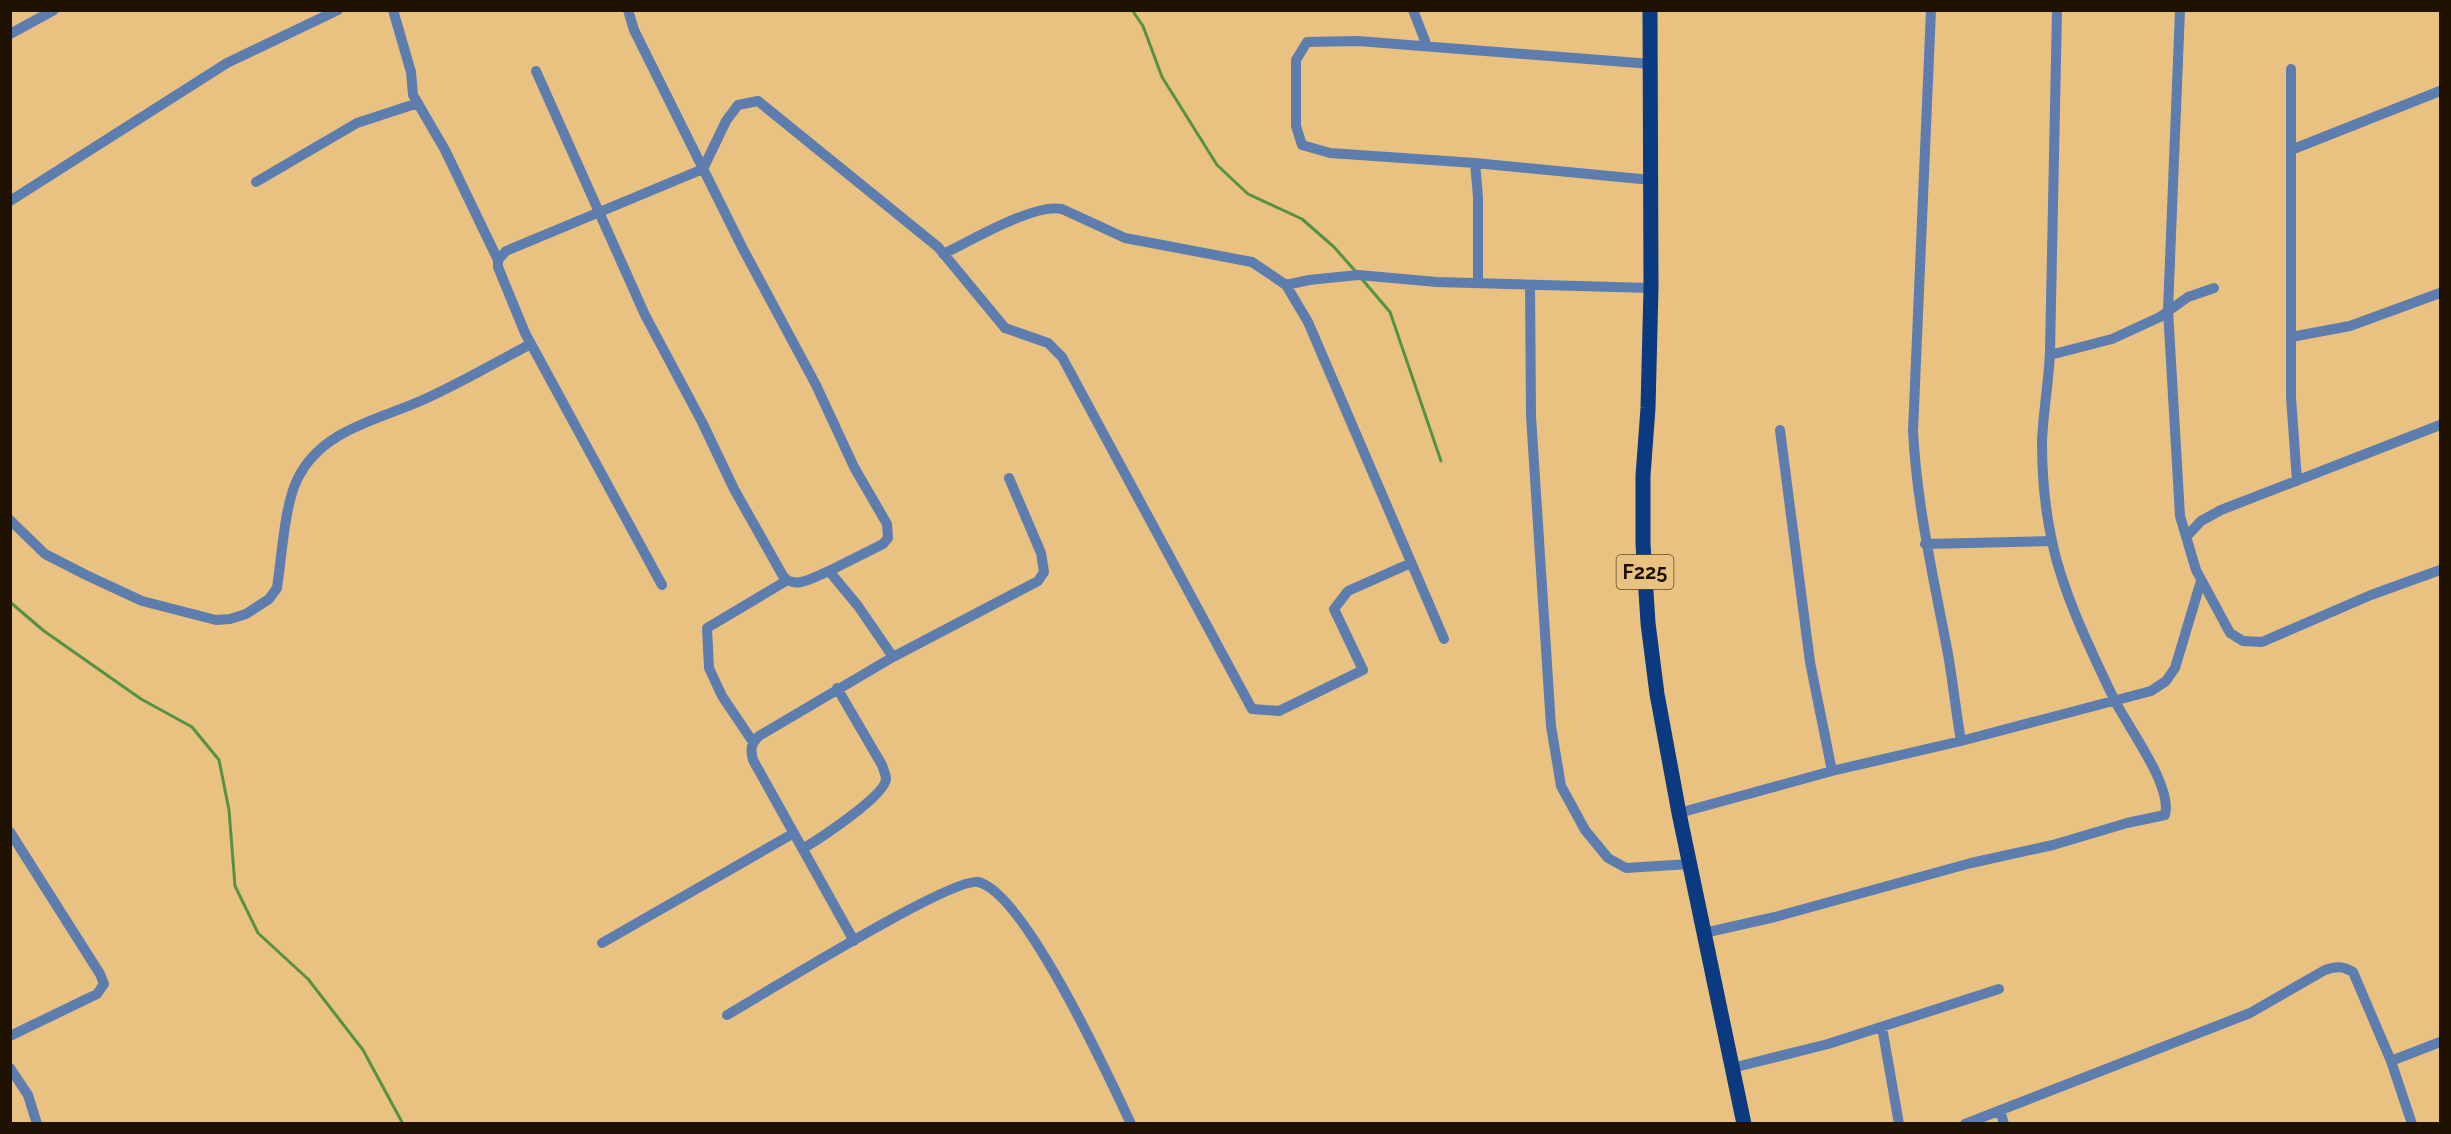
<svg xmlns="http://www.w3.org/2000/svg" width="2451" height="1134" font-family="Raleway,sans-serif">
  <style>
    .lines { fill: none; stroke-linecap: round; stroke-linejoin: round }
    .stream { stroke: #559244; stroke-width: 3 }
    .minor { stroke: #5d7dae; stroke-width: 10 }
    .primary { stroke: #0c3a80; stroke-width: 15 }
    .labels { text-anchor: middle; stroke-width: 6; stroke-linejoin: round; paint-order: stroke }
    .shield { fill: #e9c281; stroke: #5c4727; stroke-width: 1.5 }
    .shield-label { font-size: 20px; font-weight: bold; fill: #201200 }
  </style>
  <rect width="100%" height="100%" fill="#e9c281"/>
  <g class="lines">
    <path class="stream" d="M1132,10L1143,26L1162,77L1217,165L1248,194L1302,219L1334,247L1357,273
      M1361,278L1390,312L1441,461
      M10,602L44,631L141,699L192,727L219,760L229,810L235,886L258,933L308,979L363,1050L403,1124"/>
    <path class="minor" d="M393,10L411,72L413,95L445,150L498,260
      M628,10L634,30L743,249L816,385L854,467L887,524L888,538L883,544L829,571
      M1413,10L1427,46
      M1931,10L1913,431C1917,507 1934,580 1948,654C1953,683 1956,712 1961,741
      M2180,10L2168,310L2180,516L2196,570L2230,633L2243,641L2262,642L2371,595L2440,570
      M10,34L54,10
      M2291,69V397L2297,481
      M536,71L645,315L702,422L734,489L783,576C795,591 815,576 829,571L858,606L893,657
      M2291,150L2440,91
      M1475,163L1478,197V283
      M1651,180L1475,163L1330,153L1302,145L1296,126V60L1307,42L1358,41L1651,64
      M256,182L357,123L418,103
      M10,201L227,63L338,10
      M943,254C971,241 1034,203 1062,209L1125,238L1252,262L1286,285L1308,322L1444,639
      M1286,285L1309,280L1358,275L1437,282L1651,288
      M1530,285L1531,416L1551,726L1561,786L1585,830L1608,858L1626,868L1690,864
      M2291,337L2350,326L2440,293
      M2050,355L2112,339L2160,317L2188,297L2214,288
      M1780,430L1810,662L1832,771
      M10,520L45,554L86,575L142,601L216,620L230,619L246,614L269,599L277,588C282,556 284,508 297,480C321,429 379,420 425,399C461,383 496,362 531,344
      M2186,537L2201,521L2221,510L2440,425
      M1925,544L2052,541
      M662,585L525,333L498,267V260L506,251L703,169L726,121L738,105L758,101L938,247L1005,328L1048,343L1062,357L1252,709L1279,711L1363,670L1334,609L1348,591L1411,563
      M753,742L722,696L709,668L707,628L786,581
      M1679,813L1832,771L1961,741L2151,691L2166,681L2175,668L2201,581
      M10,832L100,974L104,984L97,994L10,1036
      M804,848C819,839 885,796 886,779C886,774 883,769 882,765L837,688
      M1704,933L1775,917L1971,863L2053,845L2127,823L2165,815C2173,785 2126,725 2113,697C2091,651 2062,591 2052,541C2045,510 2042,474 2042,442C2043,412 2049,381 2050,351C2052,238 2055,124 2057,10
      M854,941L753,760C750,749 751,744 759,736L893,657L1038,581L1044,572L1041,553L1009,478
      M602,943L794,833
      M727,1015C762,995 951,877 978,882C1024,892 1109,1077 1131,1124
      M1882,1027L1899,1124
      M2391,1061L2440,1042
      M10,1068L28,1095L37,1124
      M1732,1068L1828,1044L1999,989
      M2000,1110L2004,1124
      M1965,1124L2250,1013L2325,970C2336,966 2343,966 2353,972L2391,1061L2412,1124"/>
    <path class="primary" d="M1650,10L1651,288L1648,408L1643,476V544L1648,623L1657,694L1679,813L1744,1124"/>
  </g>
  <g class="labels">
    <rect class="shield" x="1616.5" y="555" width="57" height="34" rx="4.5"/>
    <g class="shield-label">
      <text x="1645" y="579">F225</text>
    </g>
  </g>
  <rect width="2451" height="1134" fill="none" stroke="#201200" stroke-width="24"/>
</svg>
